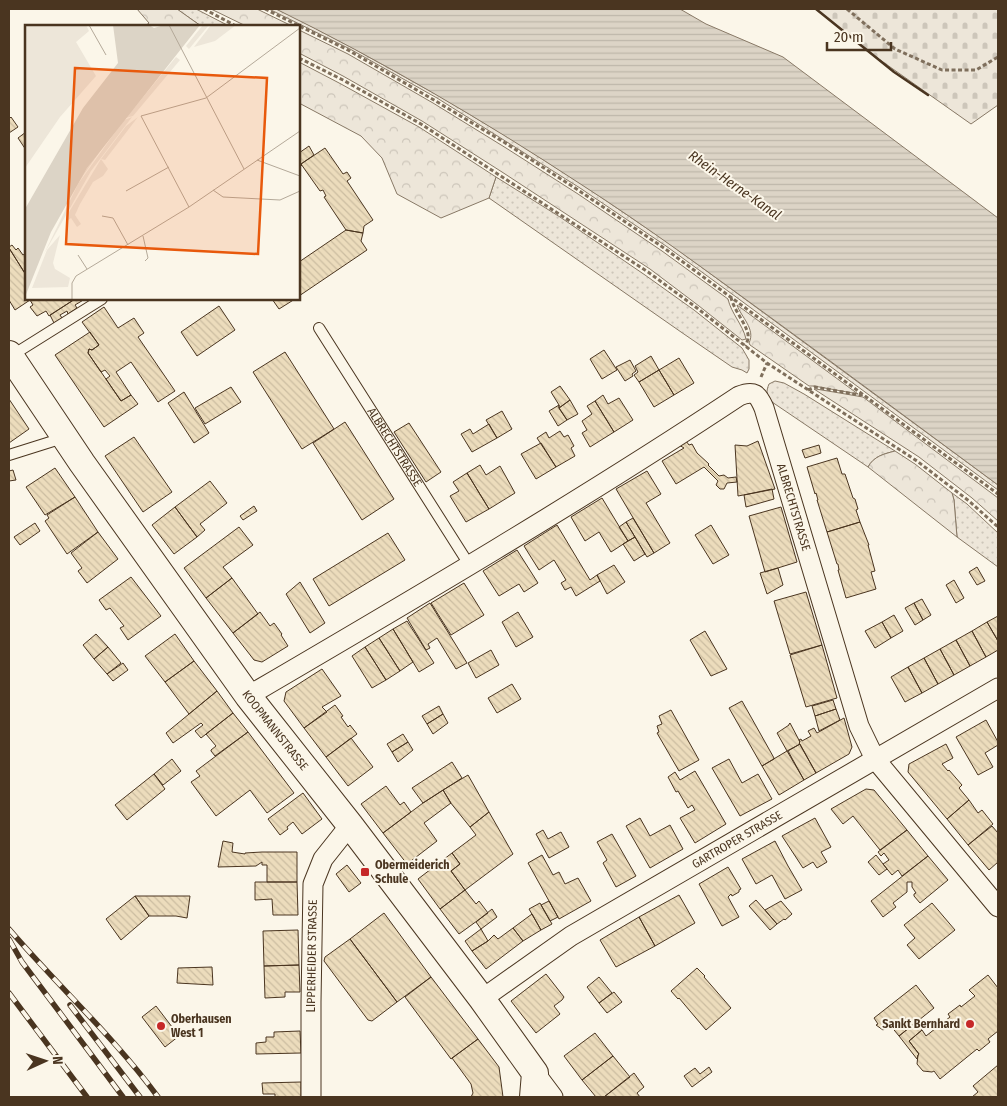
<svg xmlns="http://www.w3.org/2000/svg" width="1007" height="1106" font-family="'Fira Sans Condensed',sans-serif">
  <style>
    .grass { fill: url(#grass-dots); stroke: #887966 }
    .forest { fill: url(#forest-crowns); stroke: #887966 }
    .cemetery { fill: url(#cemetery-stones); stroke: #887966 }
    .water { fill: url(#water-rules); stroke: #887966 }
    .building { fill: url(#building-back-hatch); stroke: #4a3520 }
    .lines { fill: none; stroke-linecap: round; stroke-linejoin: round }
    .lane-casing { stroke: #4a3520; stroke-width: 12 }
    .street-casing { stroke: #4a3520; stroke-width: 21 }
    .secondary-casing { stroke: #4a3520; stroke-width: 28 }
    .path { stroke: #7f6f5c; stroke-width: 3; stroke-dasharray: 4 2.5; stroke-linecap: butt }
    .lane { stroke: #fbf6e9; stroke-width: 10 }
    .street { stroke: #fbf6e9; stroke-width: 19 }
    .secondary { stroke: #fbf6e9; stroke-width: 26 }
    .rail-casing { stroke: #4a3520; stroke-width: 5.5 }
    .rail { stroke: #fbf6e9; stroke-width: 4; stroke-dasharray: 11; stroke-linecap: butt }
    .wall { stroke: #4a3520; stroke-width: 2.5 }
    .poi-dot { fill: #c62828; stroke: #fbf6e9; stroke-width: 2 }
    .labels { text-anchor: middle; stroke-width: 4; stroke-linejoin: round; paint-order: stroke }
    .street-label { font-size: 12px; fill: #4a3520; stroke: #fbf6e9 }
    .poi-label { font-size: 12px; font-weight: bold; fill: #4a3520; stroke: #fbf6e9; text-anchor: start }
    .water-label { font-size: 14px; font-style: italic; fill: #4a3520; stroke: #fbf6e9 }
    .inset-road { fill: none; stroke: #b4a999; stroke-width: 1 }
    .view { fill: #e8590c; fill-opacity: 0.15; stroke: #e8590c; stroke-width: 2.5 }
    .inset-edge { fill: none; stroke: #4a3520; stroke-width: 2.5 }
  </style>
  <defs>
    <pattern id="grass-dots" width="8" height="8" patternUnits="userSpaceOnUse" patternTransform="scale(1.25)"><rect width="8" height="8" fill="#ede6d9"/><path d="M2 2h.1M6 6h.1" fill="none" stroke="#cdc6ba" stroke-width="1.8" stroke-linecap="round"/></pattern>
    <pattern id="forest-crowns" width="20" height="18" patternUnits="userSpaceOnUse" patternTransform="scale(1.25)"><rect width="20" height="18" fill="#ede6d9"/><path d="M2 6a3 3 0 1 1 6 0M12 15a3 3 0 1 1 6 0" fill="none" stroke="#cdc6ba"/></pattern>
    <pattern id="cemetery-stones" width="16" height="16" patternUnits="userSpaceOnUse" patternTransform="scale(1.25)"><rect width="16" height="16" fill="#ede6d9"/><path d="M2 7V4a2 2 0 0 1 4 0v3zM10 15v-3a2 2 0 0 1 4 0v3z" fill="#cdc6ba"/></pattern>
    <pattern id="water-rules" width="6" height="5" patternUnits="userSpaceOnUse" patternTransform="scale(1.25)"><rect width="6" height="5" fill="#dcd4c6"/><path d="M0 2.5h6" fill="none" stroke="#beb7aa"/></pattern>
    <pattern id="building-back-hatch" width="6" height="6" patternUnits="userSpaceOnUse" patternTransform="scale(1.25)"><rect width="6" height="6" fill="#ecdcbc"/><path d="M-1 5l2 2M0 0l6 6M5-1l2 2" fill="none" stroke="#ccbda1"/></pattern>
  </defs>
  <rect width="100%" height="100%" fill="#fbf6e9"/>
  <path class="grass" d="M177,9H196L229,26H201Z
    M269,9H276L288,14L351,47L439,96L511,139L583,185L667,242L734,291L998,485V490L732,294L666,246L580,188L437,98L350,49Z
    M496,177L560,217L645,275L694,310L742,348L749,360V369L747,373L742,370L732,367L681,332L489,198Z
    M775,381L784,383L804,394L895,451C884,454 874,456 868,467L772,402C766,396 766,391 769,384Z
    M952,493L967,504L998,533V567L957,537L954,500Z"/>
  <path class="forest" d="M137,9H177L201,26H145L149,23Z
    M211,9H257L292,26H246Z
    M299,30L348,54L433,103L506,148L578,194L662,251L728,299C731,313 743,325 746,339L742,340L699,306L650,269L502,172L422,121L343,76L299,53Z
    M299,62L341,84L419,127L496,177L489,198L441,218L397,194L382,158L361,136L299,103Z
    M737,305L858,394L814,386H809L750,345L749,343C756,329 741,317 737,305Z
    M814,389H816L863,397L998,498V521L972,498L919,457Z
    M895,451L915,464L952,493L954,500L957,537L868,467C874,456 884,454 895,451Z"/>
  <path class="cemetery" d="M816,9H998V105L971,124L866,50Z"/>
  <path class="water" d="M276,9H680L706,24L783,57L998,218V485C922,429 847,373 770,317C708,272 646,226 582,185C483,120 382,61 276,9Z"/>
  <path class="building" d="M11,117L18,127L9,133V119Z
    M26,132V150L18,138Z
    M309,146L314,155L301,164L302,165L299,168V153Z
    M325,148L343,174L347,172L351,178L347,181L373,220L364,226L363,233L346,230L324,197L326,196L323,190L320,191L301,164Z
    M346,230L363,233L361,241L367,250L299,296V262Z
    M12,245L16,250L18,248L23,255L26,253V275L9,248V247Z
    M9,248L26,275V299H75L49,316L46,311L37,316L30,307L33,305L30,300L15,310L9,300Z
    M75,299H85L75,305L77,308L68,314L67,311L60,315L62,318L54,323L50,315Z
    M272,299H295L279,309Z
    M219,306L235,330L197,356L181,332Z
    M104,307L118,328L134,318L144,333L138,337L175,391L158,402L131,362L116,372L131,395L121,401L106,379L110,376L105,370L101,372L88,353L89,349L92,350L99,345L82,322Z
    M90,332L99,345L92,350L89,349L88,353L121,401L131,395L138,404L104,427L55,355Z
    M604,350L617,370L602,379L590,359Z
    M285,352L334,429L302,449L253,372Z
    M651,356L659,370L639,382L634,375L638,372L635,366Z
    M679,358L694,383L674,395L659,370Z
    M630,360L636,371L632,374L633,376L625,381L616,367Z
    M659,370L674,395L654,407L639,382Z
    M560,386L570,400L559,408V405L551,392Z
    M231,387L241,402L205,424L195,408Z
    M184,392L209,433L194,443L168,403Z
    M603,395L608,404L619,398L633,420L614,432L595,401Z
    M9,399L29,429L9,443Z
    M570,400L578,414L567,420L559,408Z
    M595,401L614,432L590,447L582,433L587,430L582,421L592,414L587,406Z
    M559,405V408L567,420L558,426L549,411Z
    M502,411L512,429L497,438L486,420Z
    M345,422L394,499L362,520L313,443Z
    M409,423L441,472L426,482L394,432Z
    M489,424L497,438L472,452L461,434L470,429L473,434Z
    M560,431L564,437L568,435L574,446L571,448L575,456L556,467L537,438L546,432L549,438Z
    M134,437L172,492L143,512L105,456Z
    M686,441L689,445L692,444L697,453L709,464L708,465L719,476L724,475L728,478L736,477L737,482L727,483L724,489H720L716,485L718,481L704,467L676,484L662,461L684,448L679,445Z
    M758,441L775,489L738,496L735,445L747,446Z
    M541,443L556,467L536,479L521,454Z
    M819,445L821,453L805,458L802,450Z
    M837,458L842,474H845L853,498L855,499L858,509L856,510L860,522L827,532L817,500H818L816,493L815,494L807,467Z
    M480,465L486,475L500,466L515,493L489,509L467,473Z
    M55,468L75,497L45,515L26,487Z
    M13,470L16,480L9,481V471Z
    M647,471L661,494L646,503L670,543L654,553L616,489Z
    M467,473L489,509L466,522L450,496L459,491L453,482Z
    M210,481L227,503L200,524L205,530L197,537L175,507Z
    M772,489L774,499L746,507L744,495Z
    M75,497L98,532L67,554L45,521L49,518L47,515Z
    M602,498L628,541L611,552L599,532L585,541L571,517Z
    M254,506L257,511L243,520L240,516Z
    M175,507L197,537L174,554L152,525Z
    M781,507L797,562L765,572L749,516Z
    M633,518L654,553L647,557L626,522Z
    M626,522L635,537L628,541L619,527Z
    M860,522L869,545H868L875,571L871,572L876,589L846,598L838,570H839L838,564H837L827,532Z
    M35,523L40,531L20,545L14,537Z
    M557,525L590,580L597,575L600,581L576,596L571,587L565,590L561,583L566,580L554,560L539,570L524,546Z
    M711,525L729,555L713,564L695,535Z
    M239,527L253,545L223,567L232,578L206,598L184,568Z
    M98,532L118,559L87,583L78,571L82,568L71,553Z
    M388,533L405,560L329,606L313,579Z
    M635,537L645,554L634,561L623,544Z
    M517,550L538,583L524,592L519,584L499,596L483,571Z
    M614,565L625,582L607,594L597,575Z
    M977,567L985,581L977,585L969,572Z
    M778,568L783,585L767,594L760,573Z
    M131,577L161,616L128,640L120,628L124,626L110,608L106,610L99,600Z
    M232,578L258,614L233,633L206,598Z
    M954,580L964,598L956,603L946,585Z
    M300,582L325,623L310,633L286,594Z
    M464,583L484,615L451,635L431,603Z
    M806,592L822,645L790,654L774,601Z
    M922,599L931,615L923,620L914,603Z
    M430,603L467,663L456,669L437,638L428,644L430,648L426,650L407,618Z
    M914,603L923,620L915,625L905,608Z
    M260,612L270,626L274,623L282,634L281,635L288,646L262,662L254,660L233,633Z
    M518,612L533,637L516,647L502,622Z
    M894,615L903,631L891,638L882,622Z
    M998,616V641L987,622Z
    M407,621L434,663L419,672L393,629Z
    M882,622L891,638L875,648L865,631Z
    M987,622L998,641V650L986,657L972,631Z
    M393,629L413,662L400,671L379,638Z
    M705,631L727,669L711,676L690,640Z
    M972,631L986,657L970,666L956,640Z
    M96,634L108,647L94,659L83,645Z
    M175,634L194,661L165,682L145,656Z
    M379,638L400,671L386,680L365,647Z
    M956,640L970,666L954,675L940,649Z
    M822,645L837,698L806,707L790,655Z
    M108,647L121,663L107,674L94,659Z
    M365,647L386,680L372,688L352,656Z
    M940,649L954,675L938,684L924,658Z
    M491,650L499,665L476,678L468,663Z
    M924,658L938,684L922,693L908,667Z
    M194,661L217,691L189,714L165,682Z
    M123,663L128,670L113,681L107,674Z
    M908,667L922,693L905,702L891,677Z
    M322,669L341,696L322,707L327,712L304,728L284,701L286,692Z
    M512,684L521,699L497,713L488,698Z
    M217,691L233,713L201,738L195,731L203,725L201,723L173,743L166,733Z
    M833,700L836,709L815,716L812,706Z
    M742,701L774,758V759L762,766L729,708Z
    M335,705L343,716L341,717L348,727L350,725L357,734L326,757L304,728Z
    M439,706L443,714L427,724L422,716Z
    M836,709L840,720L819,731L815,716Z
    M671,710L699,760L679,771L657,733L659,732L657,726L662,724L659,716Z
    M233,713L248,732L215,756L211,751V750L216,746L206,734Z
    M443,714L448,723L433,734L427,724Z
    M844,718L852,747L849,754L816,773L799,743L800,742L799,740L801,739L802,741L811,736L808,731L814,728L817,733Z
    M986,720L998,742V745L985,753L993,767L978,775L956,737Z
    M790,723L800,742L799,743L800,744L787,751L777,733L789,725V724Z
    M248,732L294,793L267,813L250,790L216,816L191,782L200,776L196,771Z
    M403,734L408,742L392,752L387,744Z
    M351,738L373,767L348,786L326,757Z
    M408,742L413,750L398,762L392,752Z
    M800,744L816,773L804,780L788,751Z
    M946,744L953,758L942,764L948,771L949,770L962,785L959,788L969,800L947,819L908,772L909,764Z
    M787,751L804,780L779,795L762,766Z
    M172,759L181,771L163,785L154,774Z
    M729,759L742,783L758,774L772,799L740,816L712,768Z
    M452,762L462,778L423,803L412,788Z
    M695,771L726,824L695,843L680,818L695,810L692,805L688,808L678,791L676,792L668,777L675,772L680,780Z
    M154,774L165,789L127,820L115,805Z
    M468,775L489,812L470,827L450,802L443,790Z
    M386,786L400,805L404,802L411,812L383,833L361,804Z
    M866,789L874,790L907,830L880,850L853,816L843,824L831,809Z
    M443,790L451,803L424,823L437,841L407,864L383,833L423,803Z
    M303,793L322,819L302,834L293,822L287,827L288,829L280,835L268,819Z
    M969,800L978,813L982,810L993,824L968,845L947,819Z
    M489,812L513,854L465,890L451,871L460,864L452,853L476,835L470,827Z
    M640,818L650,836L670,825L683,849L650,868L626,826Z
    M815,818L831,847L821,852L827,862L817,868L813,862L803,868L782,836Z
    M992,826L998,833V862L989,870L968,845Z
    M543,830L548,839L561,832L569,847L549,858L536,834Z
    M907,830L928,856L902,876L898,870L892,875L883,864L889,860L884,853L881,856L878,852Z
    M612,834L636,876L616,887L603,863L607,860L597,842Z
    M223,841L233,843L232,852L245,854V853L262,852H297V882H267V865H262V862L256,866L218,867Z
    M775,841L788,866L802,890L785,899L772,875L756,884L742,859Z
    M452,853L460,864L451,871L465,890L440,909L418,879Z
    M542,855L553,875L559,872L565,884L578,878L591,901L559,919L528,863Z
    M876,855L887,869L879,875L868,862Z
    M928,856L948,880L920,903L914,896V894L916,893L912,887V882H907V892L893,903L896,907L883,917L871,901Z
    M347,865L361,883L349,892L336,874Z
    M728,867L741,889L739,890V892L732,896L731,894L728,897L739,917L722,926L699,884Z
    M255,882H297L298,915H273L272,899L255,900Z
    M465,890L476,904L479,901L488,913L459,934L440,909Z
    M679,895L695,923L655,946L639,917Z
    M135,896L149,916L121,940L106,919Z
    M135,896H190L187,918L176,916H149Z
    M756,900L777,924L770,930L749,906Z
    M549,901L558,917L550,921L541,905Z
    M781,901L792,914L785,920L784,919L777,924L765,910Z
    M540,903L552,924L541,930L529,909Z
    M932,903L955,930L919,959L907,945L915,938L904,925Z
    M492,909L497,917L481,929L476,922Z
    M384,913L431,977L397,1002L350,939Z
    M532,914L541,930L523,941L513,928Z
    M639,917L655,946L616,967L600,940Z
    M513,928L523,941L486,969L472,951L488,941L494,935L498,939Z
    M481,929L488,941L472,951L465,941Z
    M298,930L299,965L264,966L263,931Z
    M350,939L397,1002L372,1021L368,1020L324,961L325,957Z
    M299,965L300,992H285V997L265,998L264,966Z
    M212,967L213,985L177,983L178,968Z
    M697,968L705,976L704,977L731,1008L706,1030L679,998L678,999L671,991Z
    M546,974L564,997L562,1000L554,1006L560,1014L536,1033L511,1001Z
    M988,975L998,988V1031L988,1039L990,1042L979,1051L977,1049L940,1079L934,1071L932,1072L923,1071L917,1064L918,1055L919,1054L909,1041L922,1030L926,1036L950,1017L948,1014L960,1005L961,1007L975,996L969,990Z
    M431,977L478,1039L451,1059L405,997Z
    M599,977L612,993L599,1003L587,987Z
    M916,985L934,1008L899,1036L890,1025L883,1030L876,1025L878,1024L874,1018Z
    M614,992L622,1002L607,1013L599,1003Z
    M156,1006L179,1036L165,1047L142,1017Z
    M915,1023L922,1030L909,1041L919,1054L918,1055L917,1059L899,1036Z
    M300,1031L301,1053L256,1054V1043L266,1042V1037H274V1032Z
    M595,1033L613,1056L582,1080L564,1056Z
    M478,1039L499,1067L503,1097H471L473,1093L471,1084L452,1058Z
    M613,1056L630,1077L604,1097H596L582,1080Z
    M998,1065V1097H972L978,1092L973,1086Z
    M709,1067L712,1072L692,1087L684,1076L695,1068L700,1074Z
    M634,1073L644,1087L637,1093L640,1097H604Z
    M301,1082V1097H275V1094H263L262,1083Z"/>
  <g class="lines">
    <defs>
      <g id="lane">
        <path id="s1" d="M319,328L470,566"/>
        <path d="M11,356L102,299"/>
        <path d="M9,455L63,438"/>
      </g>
      <g id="street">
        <path id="s2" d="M248,696C414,599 579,502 739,396C754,390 758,394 764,408L859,726L875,759L998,907"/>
        <path id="s3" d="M482,999L571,936L998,688"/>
        <path d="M535,1073L553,1097"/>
        <path id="s4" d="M311,1097V1002L313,884L323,859L350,825"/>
      </g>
      <g id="secondary">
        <path id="s5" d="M9,354L82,463L248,696L350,825L482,999L535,1073L533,1097"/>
      </g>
    </defs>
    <use href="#lane" class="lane-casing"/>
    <use href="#street" class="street-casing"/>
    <use href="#secondary" class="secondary-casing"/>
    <path class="path" d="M204,9L236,26
      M265,9L348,50L434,100L507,144L578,190L664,248L998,494
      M847,9L895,49L942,70H976L998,57
      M299,58L343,80L421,124L648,272L697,308L767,363L917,461L969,501L998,527
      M731,297C733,310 750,328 748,338C748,340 746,345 745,346
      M761,377L767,363
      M808,390L815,387L860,395L864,394"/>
    <use href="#lane" class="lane"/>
    <use href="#street" class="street"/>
    <use href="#secondary" class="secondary"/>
    <defs>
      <path id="rail" d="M9,929C58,986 114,1037 158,1097
        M9,939L22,962L123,1097
        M9,993L87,1097
        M70,1005L140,1097"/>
    </defs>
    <use href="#rail" class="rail-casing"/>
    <use href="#rail" class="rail"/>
    <path class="wall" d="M816,9L894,72L928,95"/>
  </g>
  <g class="poi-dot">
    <rect x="360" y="867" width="10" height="10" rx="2.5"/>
    <circle cx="970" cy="1024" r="5"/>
    <circle cx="161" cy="1026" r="5"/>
  </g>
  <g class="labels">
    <g class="street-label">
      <text dy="4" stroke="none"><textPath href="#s1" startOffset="141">ALBRECHTSTRASSE</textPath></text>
      <text dy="4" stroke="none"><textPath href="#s2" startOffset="712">ALBRECHTSTRASSE</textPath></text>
      <text dy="4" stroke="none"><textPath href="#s5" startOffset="461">KOOPMANNSTRASSE</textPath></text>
      <text dy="4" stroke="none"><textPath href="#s3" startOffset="301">GARTROPER STRASSE</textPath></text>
      <text dy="4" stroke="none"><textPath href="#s4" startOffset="141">LIPPERHEIDER STRASSE</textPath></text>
    </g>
    <g class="poi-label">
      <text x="375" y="869">Obermeiderich<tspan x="375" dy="14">Schule</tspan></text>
      <text x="171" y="1023">Oberhausen<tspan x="171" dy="14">West 1</tspan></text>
      <text x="960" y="1028" text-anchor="end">Sankt Bernhard</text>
    </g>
    <g class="water-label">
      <text transform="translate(735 185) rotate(35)" y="5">Rhein-Herne-Kanal</text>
    </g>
  </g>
  <g transform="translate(25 25)">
    <rect width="275" height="275" fill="#fbf6e9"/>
    <path d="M186,0H211L190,16L169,22ZM152,29L90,105L53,158L26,207L3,263L26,207L46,169L62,143L89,105ZM113,92L80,135L76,134L101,101Z" fill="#ede6d9"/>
    <path d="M178,0H184L164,24L161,21ZM151,32L155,35L108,91L101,93ZM107,92L66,146L19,229L53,159L91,106L99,95ZM76,134L83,144L78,151L68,157L55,179L50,190L56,199L52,202L46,193L42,196L41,192ZM35,210L28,238L30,244L45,253L43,262L7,263L22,225Z" fill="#ede6d9"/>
    <path d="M0,0H61L64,6L51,17L71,51L35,92L0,143Z" fill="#ede6d9"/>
    <path d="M88,0H124L129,3L139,0H175L62,143L26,207L0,272V184L58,83L93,38Z" fill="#dcd4c6"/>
    <path class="inset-road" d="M64,0L81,30M144,0L219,144M232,135L275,151M188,165L198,172L255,175L275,166M101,166L144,142M164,182L116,91L181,73L275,3M77,191L88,193L103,220M118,211L123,233L120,236M53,230L62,244M47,275V258L51,251L164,182L275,106"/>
    <path class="view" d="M50,43L242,53L233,229L41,219Z"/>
    <rect width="275" height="275" class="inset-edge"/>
  </g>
  <rect width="1007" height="1106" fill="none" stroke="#4a3520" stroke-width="20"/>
  <g transform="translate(45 1061) rotate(87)" stroke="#fbf6e9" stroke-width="4" paint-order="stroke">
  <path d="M0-4L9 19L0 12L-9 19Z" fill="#4a3520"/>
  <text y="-8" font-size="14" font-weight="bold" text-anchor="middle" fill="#4a3520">N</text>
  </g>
  <path d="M827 42v8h64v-8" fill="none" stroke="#4a3520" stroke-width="2.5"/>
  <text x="834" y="42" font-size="15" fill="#4a3520" stroke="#fbf6e9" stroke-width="4" paint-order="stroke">20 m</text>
</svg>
